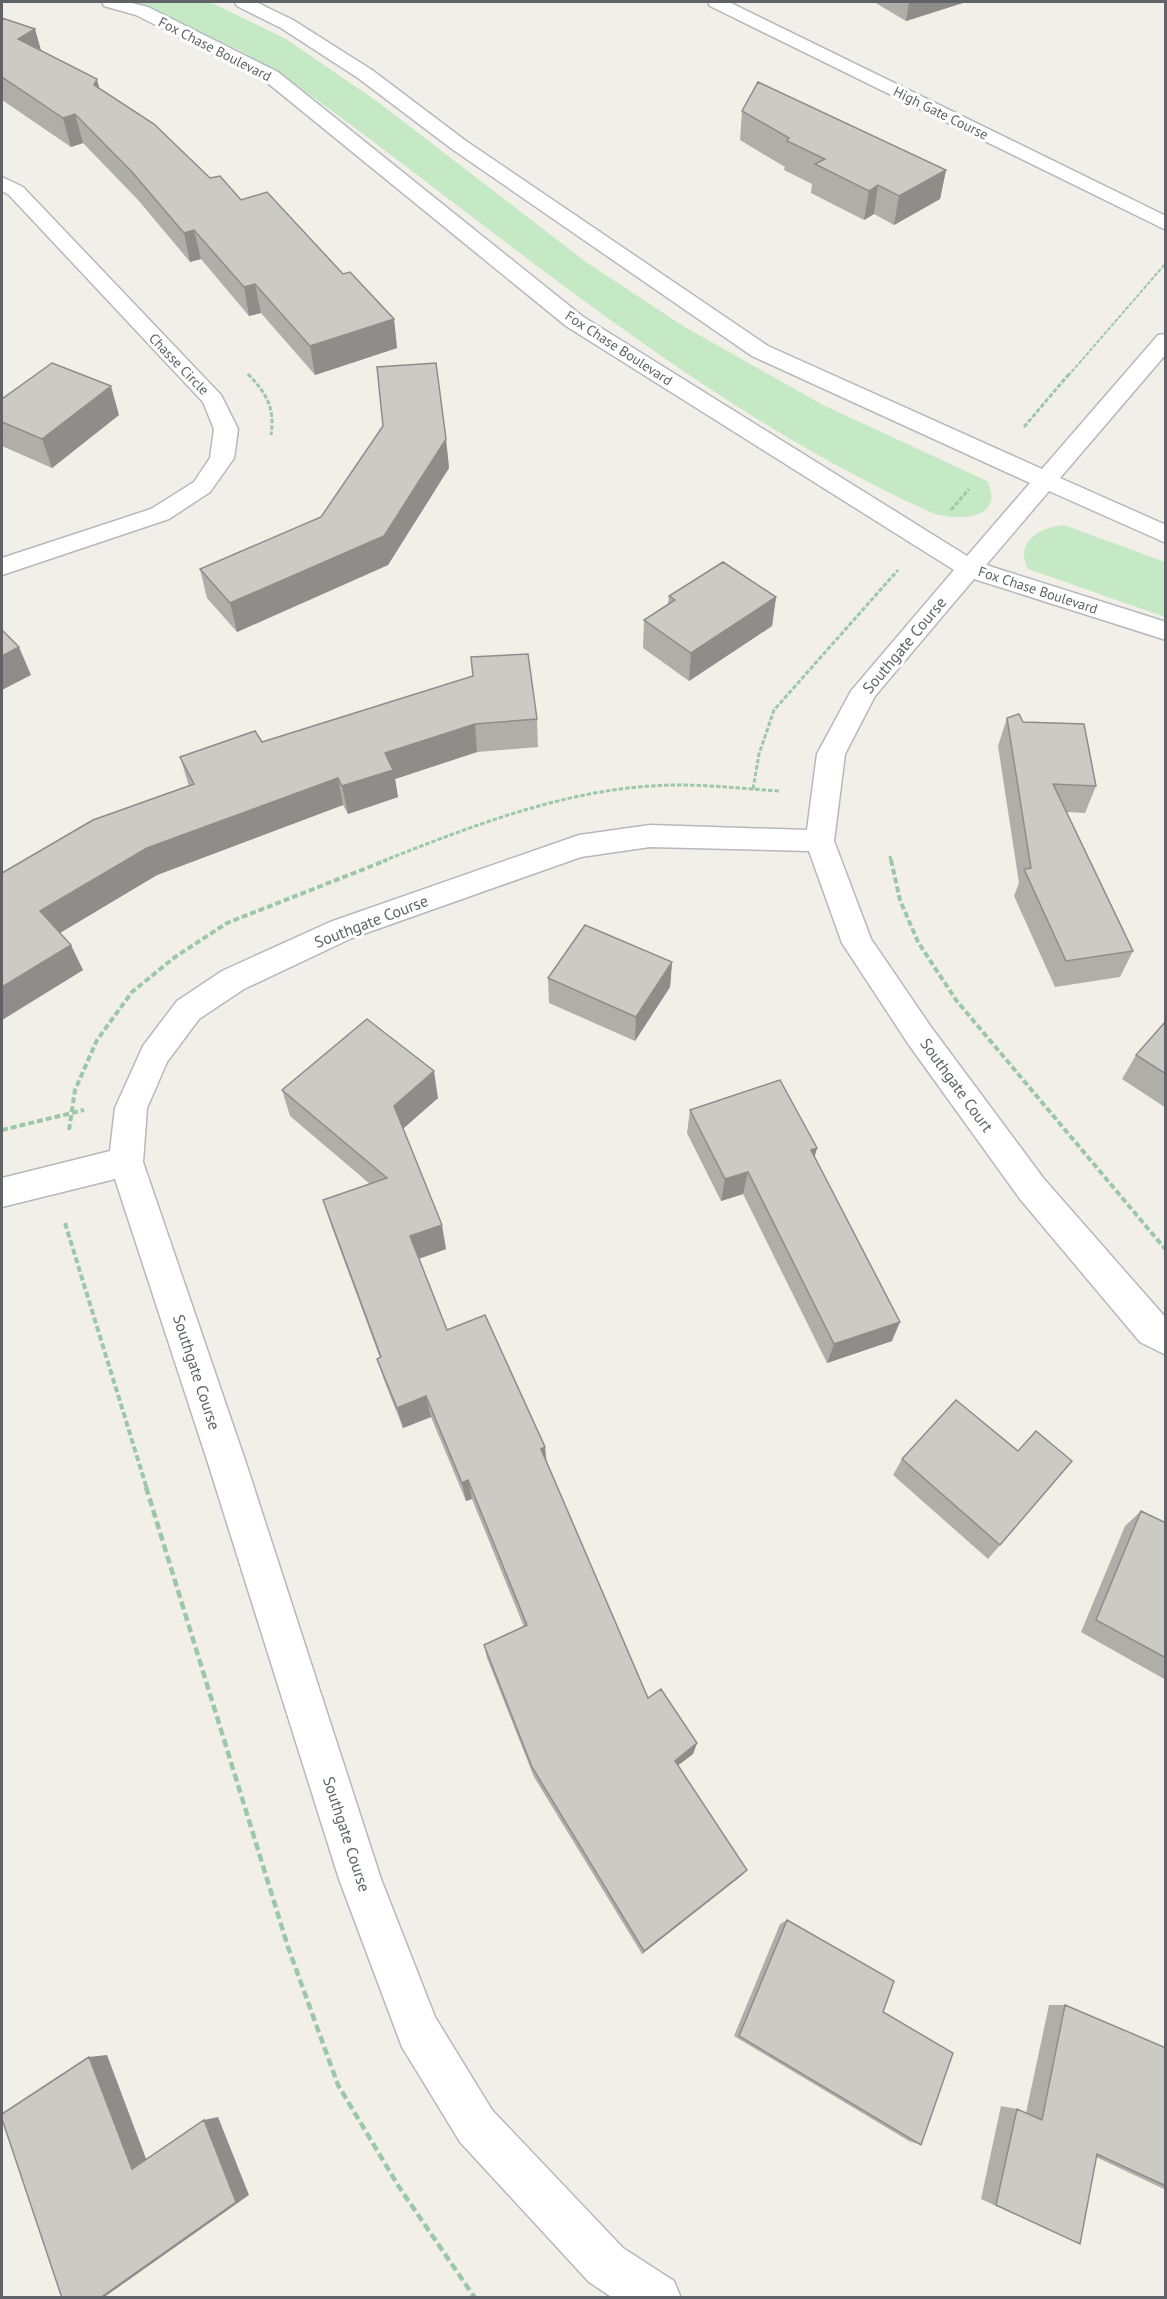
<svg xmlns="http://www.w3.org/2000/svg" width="1167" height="2299" font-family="'PT Sans',sans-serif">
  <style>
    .green { fill: #c5e8c5 }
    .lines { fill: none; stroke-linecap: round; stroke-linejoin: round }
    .minor-casing { stroke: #b5b8bc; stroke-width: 3 }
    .path-far3 { stroke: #9cc7a9; stroke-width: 2; stroke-dasharray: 4 1.5; stroke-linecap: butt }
    .path-far2 { stroke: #9cc7a9; stroke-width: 3; stroke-dasharray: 4.5 2; stroke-linecap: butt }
    .path-far1 { stroke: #9cc7a9; stroke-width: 4; stroke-dasharray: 6 3; stroke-linecap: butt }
    .path { stroke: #9cc7a9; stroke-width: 4.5; stroke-dasharray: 8 4; stroke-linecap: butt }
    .minor { fill: #fff; fill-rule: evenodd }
    .wall { fill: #afaea9 }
    .shaded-wall { fill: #8f8d8a }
    .building { fill: #cccac5; stroke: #8f8d8a; stroke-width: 1.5 }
    .labels { text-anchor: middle; stroke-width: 6; stroke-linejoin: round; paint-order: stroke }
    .far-street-label { font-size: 14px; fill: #5f6368; stroke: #fff }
    .street-label { font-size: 16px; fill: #5f6368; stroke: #fff }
  </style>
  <rect width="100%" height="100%" fill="#f1efe8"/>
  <path class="green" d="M137,2H210L286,39L378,102L586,262L683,326L823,405L987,481C1006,519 960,521 935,514C695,407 499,230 288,79L245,53Z
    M1064,525L1165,562V617L1028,569C1014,542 1040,527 1064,525Z"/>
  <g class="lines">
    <defs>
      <path id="minor" d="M102,2H128L148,7L278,72L582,316L967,556L1030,483L752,356L452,149L358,78L281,28L237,6L235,2H256L293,20L372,70L466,141L768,346L1042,469L1158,335L1166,334V354L1060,478L1166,525V543L1049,491L986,565L1166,622V640L974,579L875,696L845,754L834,841L871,939L931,1027L1044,1179L1166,1318V1355L1140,1342L1020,1199L909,1045L842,943L809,851L650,847L581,857L352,938L244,989L199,1019L167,1062L147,1108L143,1162L246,1463L381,1879L435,2017L492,2110L623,2248L674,2281L681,2298H613L589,2282L460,2142L402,2047L339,1879L208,1463L115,1179L2,1207V1178L110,1151L115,1108L143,1046L177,1001L222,971L330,922L579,835L650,825L807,830L817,754L851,691L954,570L566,326L264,80L136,15L104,6Z
        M708,2H729L1166,216V230L710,6Z
        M2,177L23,187L221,395L238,429L234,458L210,492L169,519L2,575V558L151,509L194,482L210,458L214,429L203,402L9,195L2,191Z"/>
    </defs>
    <use href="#minor" class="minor-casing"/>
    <path class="path-far3" d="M248,374L250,376
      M1068,376L1166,263"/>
    <path class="path-far2" d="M248,374C267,394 275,408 271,435
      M1024,427L1069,374
      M951,510L969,489
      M753,789L759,754L774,710L898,570
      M890,856L891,861
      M383,861C477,824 576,785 679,785C713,785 747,789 780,791"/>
    <path class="path-far1" d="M891,860L900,900L918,942L956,1000L1166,1250
      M2,1130L84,1110
      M69,1130L75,1090L97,1040L132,992L175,957L227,923L387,860
      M65,1223L147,1489"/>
    <path class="path" d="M146,1487L288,1947L338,2085L399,2187L475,2298"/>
    <use href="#minor" class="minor"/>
  </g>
  <path class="wall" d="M874,2H966L906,21Z
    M2,18L41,50L99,89L210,178L241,200L343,274L394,319L397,348L315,375L261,313L249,316L201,259L190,262L139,201L83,143L71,147L2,100Z
    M742,111L946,170L940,199L894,225L874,214L864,220L811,193L812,184L784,170L785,167L740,140Z
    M2,399L119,415L52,468L2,446Z
    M446,439L449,468L388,565L237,632L207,598L200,569L321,517Z
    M669,596L776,597L772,626L689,681L643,648L644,620L668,604Z
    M473,676L537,719L538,747L477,752L395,779L398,797L348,814L343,805L157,875L60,933L83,970L2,1020V873L189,786L180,757L262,742Z
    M1007,718L1023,722L1096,786L1085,813L1067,812L1133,951L1120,977L1055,987L1014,896L1019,883L998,746Z
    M672,962L670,987L635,1041L549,1003L548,978Z
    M1166,1021V1108L1122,1079L1136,1055Z
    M282,1090L438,1098L403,1129L446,1249L419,1259L447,1330L545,1447L546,1462L648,1698L697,1743L693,1754L678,1765L741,1876L642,1954L534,1777L487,1658L484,1645L524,1627L472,1499L466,1501L431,1417L403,1428L384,1380L377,1359L380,1358L331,1225L323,1200L370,1184L290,1116Z
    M690,1110L815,1157L892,1341L827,1363L743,1194L721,1201L687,1133Z
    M1018,1451L1072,1461L988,1559L893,1475L902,1459Z
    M1141,1511L1166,1523V1680L1081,1632L1125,1526Z
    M787,1920L883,2012L921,2145L909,2141L734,2036L780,1924Z
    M1049,2005H1065L1166,2048V2190L1096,2157L1062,2236L981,2199L1001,2106L1017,2109L1026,2113Z"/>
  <path class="shaded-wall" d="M909,2H966L906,21Z
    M35,29L43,57L18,39Z
    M97,79L104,108L94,85Z
    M75,114L83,143L71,147L63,118Z
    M946,170L940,199L894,225L899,196Z
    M878,185L874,214L864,220L869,191Z
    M194,230L201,259L190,262L184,233Z
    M255,284L261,313L249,316L244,287Z
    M394,319L397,348L315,375L310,346Z
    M111,386L119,415L52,468L42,439Z
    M446,439L449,468L388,565L237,632L230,603Z
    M776,597L772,626L689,681L691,653Z
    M19,647L31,675L2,690V656Z
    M475,724L477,752L395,779L398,797L348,814L342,786L385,753Z
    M338,778L343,805L157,875L53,937L40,911L147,848Z
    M71,945L83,970L2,1020V987Z
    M672,962L670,987L635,1041L636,1017Z
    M434,1071L438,1098L399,1132L394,1106Z
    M817,1148L811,1171V1150Z
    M748,1172L743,1194L721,1201L725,1179Z
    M442,1225L446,1249L415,1260L410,1236Z
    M900,1322L892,1341L827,1363L834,1344Z
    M426,1396L431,1417L403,1428L397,1408Z
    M545,1447L547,1466L541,1449Z
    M468,1480L472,1499L466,1501L462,1483Z
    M697,1743L693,1754L672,1770L675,1761Z
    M747,1870L741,1876L642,1954L644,1951Z
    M107,2055L148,2164L132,2169L89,2057Z
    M218,2117L249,2195L103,2298H100L204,2120Z"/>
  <path class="building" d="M2,18L35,29L18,39L97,79L94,85L154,124L210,178L220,176L241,200L267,192L343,274L350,272L394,319L310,346L255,284L244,287L194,230L184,233L132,172L75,114L63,118L2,77Z
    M758,82L946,170L899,196L878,185L869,191L815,164L825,159L787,141L789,138L742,111Z
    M52,363L111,386L42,439L2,422V399Z
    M436,363L446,439L384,536L230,603L200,569L321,517L383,426L377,367Z
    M723,562L776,597L691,653L644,620L675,600L669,596Z
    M2,630L19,647L2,656Z
    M528,654L537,719L475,724L385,753L393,770L342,786L338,778L147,848L40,911L71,945L2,987V873L93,820L194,784L180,757L255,731L262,742L473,676L471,657Z
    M1019,714L1023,722L1084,724L1096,786L1053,784L1133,951L1066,961L1024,869L1031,868L1007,718Z
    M585,925L672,962L636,1017L548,978Z
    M367,1019L434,1071L394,1106L442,1225L410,1236L447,1330L485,1315L545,1447L541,1449L648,1698L661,1689L697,1743L675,1761L747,1870L644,1951L532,1767L484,1645L527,1625L468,1480L462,1483L426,1396L397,1408L377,1359L381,1357L323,1200L387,1178L282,1090Z
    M1166,1021V1074L1136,1055Z
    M780,1080L817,1148L811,1150L900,1322L834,1344L748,1172L725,1179L690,1110Z
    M956,1400L1018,1451L1036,1431L1072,1461L1000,1545L902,1459Z
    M1141,1511L1166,1523V1658L1096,1620Z
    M787,1920L894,1981L883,2012L953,2053L921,2145L739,2036Z
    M1065,2005L1166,2048V2186L1097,2154L1080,2244L996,2205L1017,2109L1042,2120Z
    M89,2057L132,2169L204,2120L236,2202L100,2298H62L2,2119V2114Z"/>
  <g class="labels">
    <g class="far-street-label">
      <text transform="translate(215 49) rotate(27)" y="5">Fox Chase Boulevard</text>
      <text transform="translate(941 113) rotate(26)" y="5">High Gate Course</text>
      <text transform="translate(619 348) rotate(33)" y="5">Fox Chase Boulevard</text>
      <text transform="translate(179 364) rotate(46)" y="5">Chasse Circle</text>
      <text transform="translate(1038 590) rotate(18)" y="5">Fox Chase Boulevard</text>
    </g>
    <g class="street-label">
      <text transform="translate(904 645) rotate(-50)" y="6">Southgate Course</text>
      <text transform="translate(371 921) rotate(-21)" y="6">Southgate Course</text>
      <text transform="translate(957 1085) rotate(54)" y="6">Southgate Court</text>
      <text transform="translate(197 1372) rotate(72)" y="6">Southgate Course</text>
      <text transform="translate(347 1834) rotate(72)" y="6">Southgate Course</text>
    </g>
  </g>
  <rect width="1167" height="2299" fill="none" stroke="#5f6368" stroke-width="6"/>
</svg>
